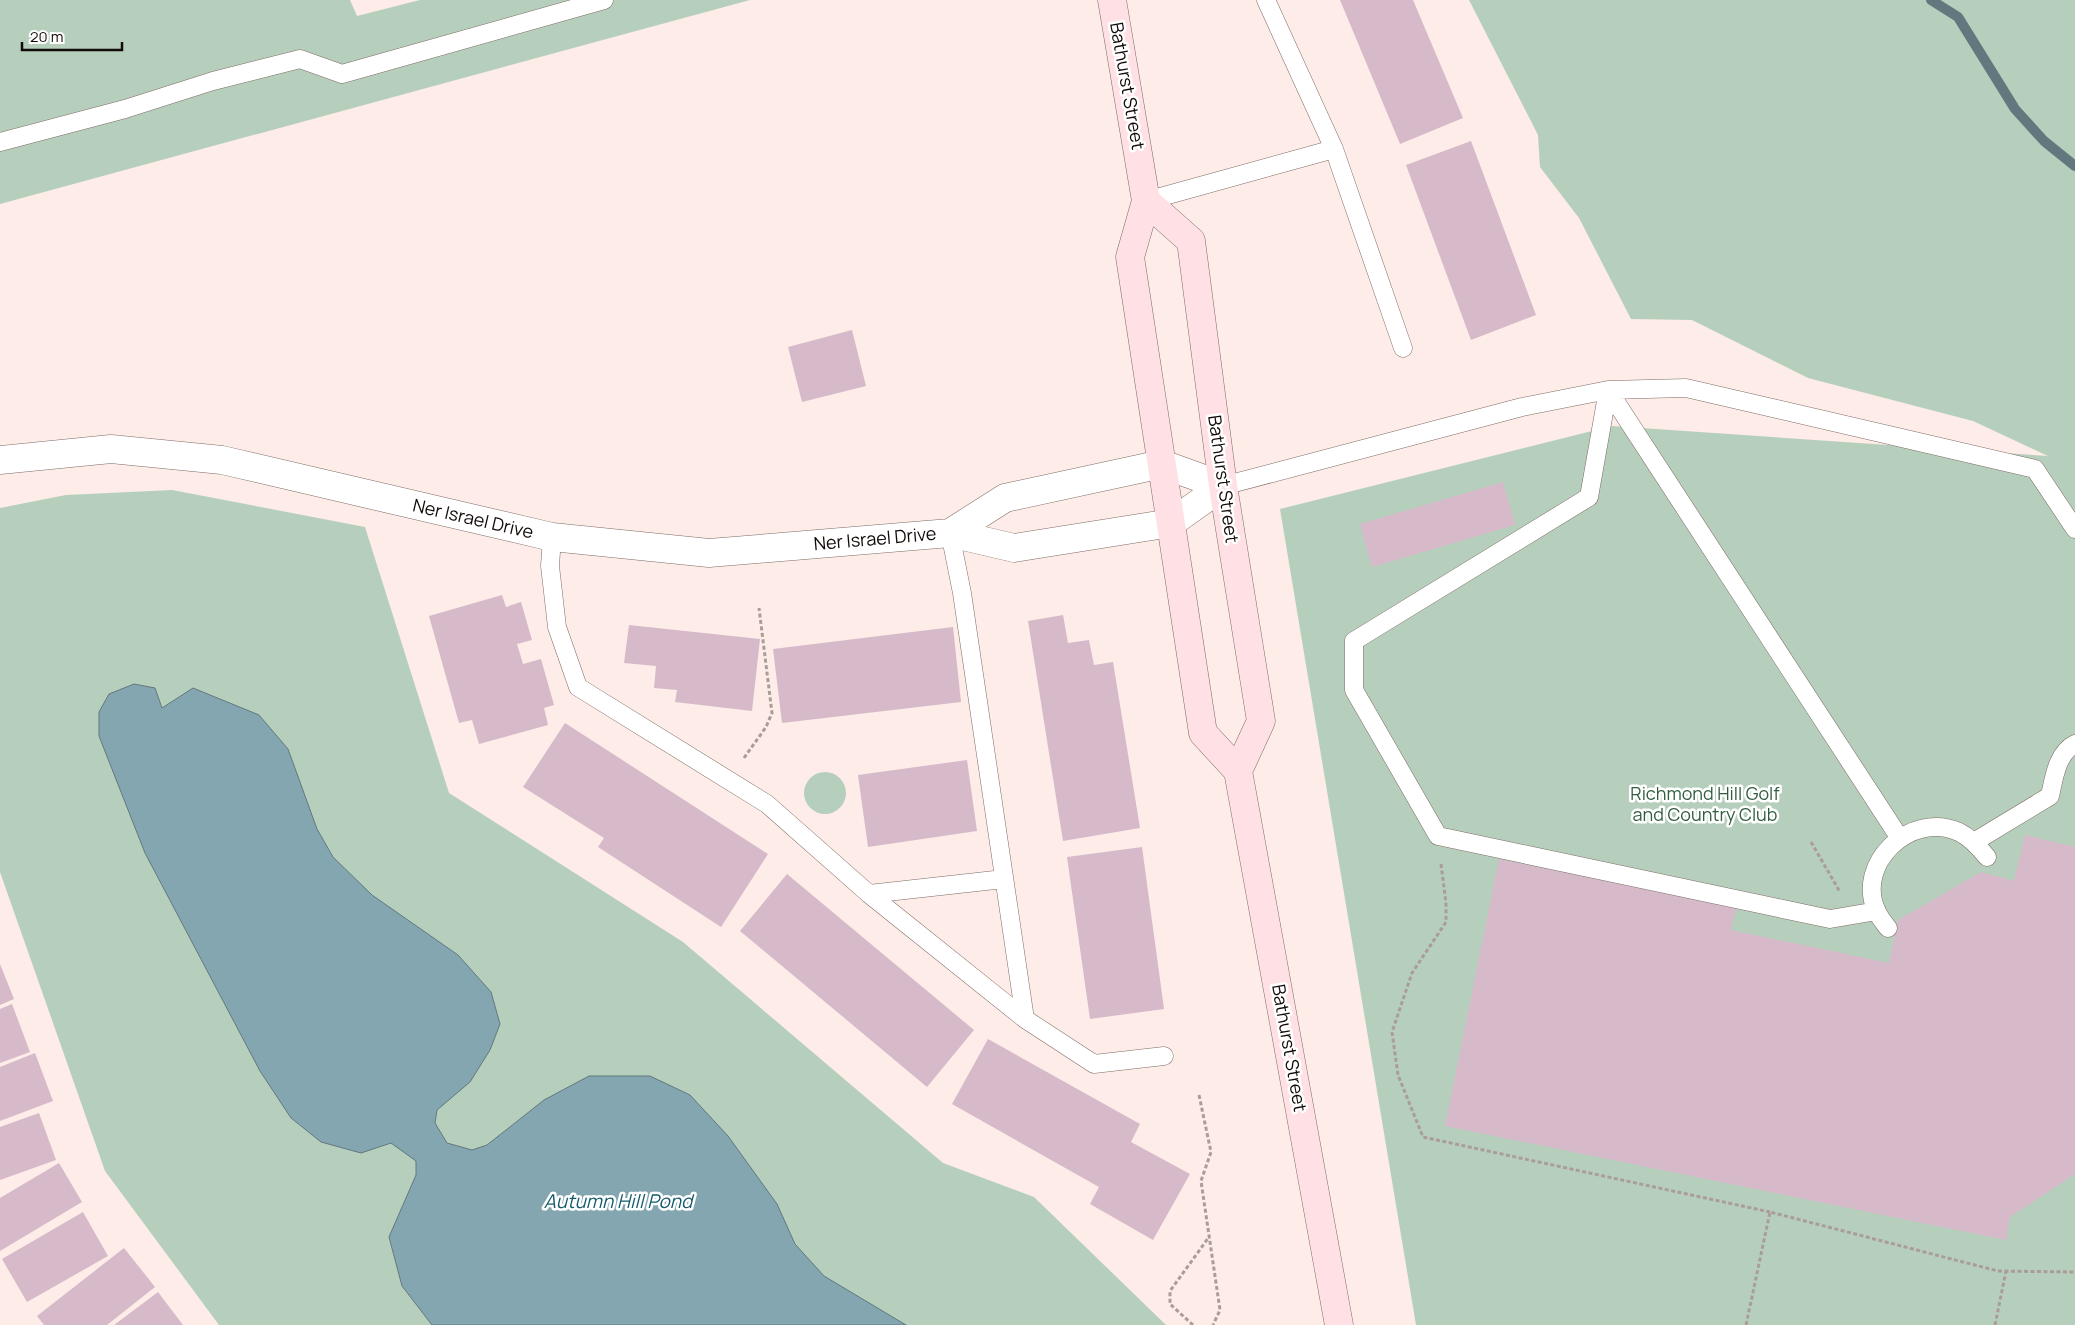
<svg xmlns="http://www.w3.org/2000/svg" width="2075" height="1325" font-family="Manrope,sans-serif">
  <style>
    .green { fill: #b6cfbc }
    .water { fill: #84a6b0; stroke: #62787e }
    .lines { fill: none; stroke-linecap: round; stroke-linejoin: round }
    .stream { stroke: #62787e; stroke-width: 10 }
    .building { fill: #d7baca }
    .lane-casing { stroke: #7e6c66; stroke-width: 19 }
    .street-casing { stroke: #7e6c66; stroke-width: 29 }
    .secondary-casing { stroke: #7e6c66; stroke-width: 29 }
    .path { stroke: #aa9d99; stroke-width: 3; stroke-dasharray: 4 2.5; stroke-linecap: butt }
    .lane { stroke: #fff; stroke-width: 18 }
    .street { stroke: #fff; stroke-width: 28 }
    .secondary { stroke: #fee0e5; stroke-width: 28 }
    .labels { text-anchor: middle; stroke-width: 5; stroke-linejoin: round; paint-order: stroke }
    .street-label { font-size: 18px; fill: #120b09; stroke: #fff }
    .park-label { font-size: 18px; fill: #315d3f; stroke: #fff }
    .water-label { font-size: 19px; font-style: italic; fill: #155b6b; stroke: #fff }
  </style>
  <rect width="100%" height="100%" fill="#fdece7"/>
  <path class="green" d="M0,0H350L357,16L420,0H750L0,204Z
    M1469,0H2075V1325H1416L1280,509L1612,426L2048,456L1973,421L1808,378L1692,320L1631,319L1579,218L1540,167L1538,135Z
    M172,490L365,527L449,793L683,942L943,1163L1034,1197L1166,1325H219L105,1171L0,872V508L66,495Z
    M804 793a21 21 0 1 1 42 0a21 21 0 1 1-42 0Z"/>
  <path class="water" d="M134,684L155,688L162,708L193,688L259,715L288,749L317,829L333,857L372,895L458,955L491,992L500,1024L490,1050L470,1082L437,1110L435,1123L447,1143L472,1150L487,1145L544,1100L589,1076H650L690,1095L728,1136L777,1204L795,1244L824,1276L906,1325H432L402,1286L389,1237L416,1175V1161L391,1143L361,1153L321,1142L291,1118L260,1071L145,853L99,736V712L109,694Z"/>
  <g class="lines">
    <path class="stream" d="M1931,0L1958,17L2015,109L2044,141L2075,166"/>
  </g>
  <path class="building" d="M1340,0H1413L1463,118L1400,144Z
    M1471,141L1536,315L1471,340L1406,165Z
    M852,330L866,386L802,402L788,347Z
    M1503,482L1515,525L1372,567L1360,524Z
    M502,595L506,607L521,602L532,640L517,644L523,664L541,659L554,705L544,708L548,725L479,744L472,720L459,723L429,616Z
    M1063,615L1068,643L1089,640L1094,665L1113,662L1140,828L1063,841L1028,621Z
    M629,625L760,639L752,711L675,702L677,690L654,688L656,666L624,663Z
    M953,627L961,702L782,723L773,649Z
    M565,723L768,854L721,927L598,847L604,838L523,787Z
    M967,760L977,831L868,847L858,775Z
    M2025,835L2075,847V1174L2010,1217L2006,1240L1445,1126L1499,859L1736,908L1731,930L1889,963L1898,920L1981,872L2014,881Z
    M1142,847L1164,1009L1090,1019L1067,857Z
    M787,874L974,1030L927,1087L740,931Z
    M0,964L14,999L0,1005Z
    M12,1004L30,1052L0,1063V1009Z
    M988,1039L1140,1124L1131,1142L1190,1174L1153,1240L1090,1204L1099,1187L952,1104Z
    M35,1053L53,1101L0,1121V1067Z
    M39,1113L56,1160L0,1180V1127Z
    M59,1163L82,1202L0,1251V1198Z
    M83,1212L108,1256L27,1302L2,1259Z
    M124,1248L155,1287L107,1325H44L37,1316Z
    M158,1292L183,1325H114Z"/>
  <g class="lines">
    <defs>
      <path id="lane" d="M1266,0L1334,149L1403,348
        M0,142L125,109L213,81L300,59L342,74L604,0
        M1146,201L1334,149
        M1223,486L1522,407L1608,390L1899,837
        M950,533L962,593L1025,1019
        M552,537L550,566L557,627L578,687L767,804L869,894L1025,1019L1094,1064L1164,1056
        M1974,842L2050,796C2054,778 2057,753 2075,744
        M869,894L1004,879
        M1877,911L1830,919L1438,836L1354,690V641L1589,497L1608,390L1686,388L2035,469L2075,529
        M1888,928C1884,923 1880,918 1877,912C1854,864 1911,810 1959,832C1971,838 1979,847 1987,857"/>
      <path id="street" d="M0,460L111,449L222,460L552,537L709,553L950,533L1014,548L1171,523L1223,486
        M950,533L1005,498L1162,464L1223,486"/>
      <path id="secondary" d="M1112,0L1146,201L1130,257L1203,733L1238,771L1339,1325
        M1146,201L1191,241L1223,486L1261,721L1238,771"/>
    </defs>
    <use href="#lane" class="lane-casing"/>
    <use href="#street" class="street-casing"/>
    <use href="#secondary" class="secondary-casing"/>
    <path class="path" d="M744,758L766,727L772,713L759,608
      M1811,842L1840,892
      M1441,864L1446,903V922L1412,973L1392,1032L1398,1075L1423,1137L1770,1212
      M1199,1095L1211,1152L1201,1181L1220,1310L1213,1325
      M1193,1325L1170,1304V1291L1209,1237
      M1746,1325L1770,1212L1998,1271L2075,1272
      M1995,1325L2006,1271"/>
    <use href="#lane" class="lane"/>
    <use href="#street" class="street"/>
    <use href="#secondary" class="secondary"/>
  </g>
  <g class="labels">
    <g class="street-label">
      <text transform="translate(1127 86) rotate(80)" y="6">Bathurst Street</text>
      <text transform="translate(1223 479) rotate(82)" y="6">Bathurst Street</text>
      <text transform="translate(473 519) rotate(13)" y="6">Ner Israel Drive</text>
      <text transform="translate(875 539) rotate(-5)" y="6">Ner Israel Drive</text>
      <text transform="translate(1289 1048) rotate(80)" y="6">Bathurst Street</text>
    </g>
    <g class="park-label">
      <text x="1705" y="800">Richmond Hill Golf<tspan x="1705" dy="21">and Country Club</tspan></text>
    </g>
    <g class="water-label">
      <text x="618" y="1208">Autumn Hill Pond</text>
    </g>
  </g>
  <path d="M22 42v8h100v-8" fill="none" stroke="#120b09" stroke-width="2.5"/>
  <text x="30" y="42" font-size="15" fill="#120b09" stroke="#ffffff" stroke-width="4" paint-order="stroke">20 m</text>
</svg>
